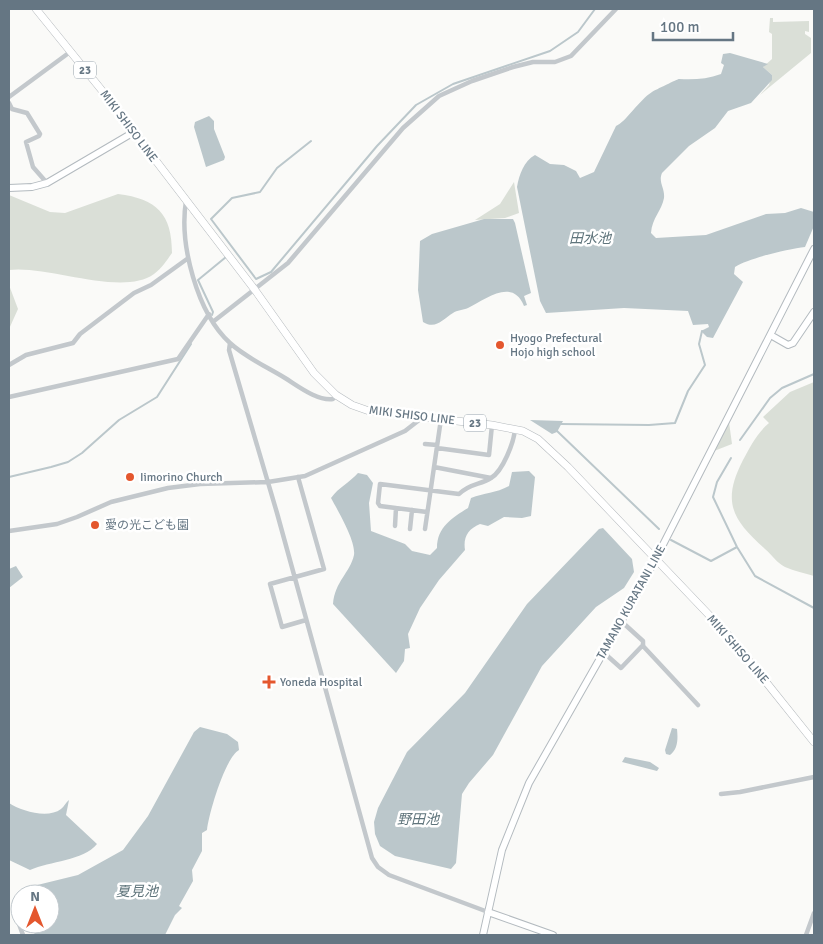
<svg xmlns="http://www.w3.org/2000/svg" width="823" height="944" font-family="Signika,'Noto Sans JP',sans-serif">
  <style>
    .green { fill: #dadfd7 }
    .water { fill: #bbc7cb }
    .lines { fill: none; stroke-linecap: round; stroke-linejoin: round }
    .stream { stroke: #bbc7cb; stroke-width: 2 }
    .secondary-casing { stroke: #b3babf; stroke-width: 8 }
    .primary-casing { stroke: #b5babe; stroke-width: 8 }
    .street { stroke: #c3c8cc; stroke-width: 4.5 }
    .secondary { stroke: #fff; stroke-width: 6 }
    .primary { stroke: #fff; stroke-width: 7 }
    .poi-dot { fill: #e4572e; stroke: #fff; stroke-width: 2 }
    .labels { text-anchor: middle; stroke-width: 5; stroke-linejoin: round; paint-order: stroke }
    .shield { fill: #fff; stroke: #939fa8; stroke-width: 1 }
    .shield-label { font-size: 11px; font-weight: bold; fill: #657683 }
    .street-label { font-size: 12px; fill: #657683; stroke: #fff }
    .poi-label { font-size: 12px; fill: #657683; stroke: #fff; text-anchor: start }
    .water-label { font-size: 14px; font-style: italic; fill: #60757c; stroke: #fff }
  </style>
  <rect width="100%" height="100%" fill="#fafaf8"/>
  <path class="green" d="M770,18H773V22L809,21V32L805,31V34L811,38V53L760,95L769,85L772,75L763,67L772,59V34L769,32Z
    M514,182L519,213L505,218L475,220L500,204Z
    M118,194C157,199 172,214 172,253C167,260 162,268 154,274C122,297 48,265 9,270V195L50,212L65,213Z
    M9,285L18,309L9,329Z
    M814,382V576C805,573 794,571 785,567C777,563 772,555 765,549C733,520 721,503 743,460C750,447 757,433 769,423L763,417L790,392Z
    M729,422L732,444L714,451Z"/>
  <path class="water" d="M730,53L768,64L763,67L772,75V80L751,103L728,111L715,128L689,146L662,173C658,182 665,188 664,198C662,210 652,218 651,233L656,238L706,235L766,214L785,213L801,208L814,212V226L805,247C788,249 749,258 735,267L734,274L743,282L713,338L707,337L701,331L709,327L708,324L693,325L688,311L624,308L546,313L540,301L517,187C519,175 524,161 535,155L550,164L564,165L576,171L580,178L594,172L616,126C626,122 639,100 652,92C655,90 678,79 679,79C694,80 707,79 721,74L724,65L721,63L723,54Z
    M209,116L214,121V129L225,157L224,160L206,167L194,127L195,122Z
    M484,219H513L515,223L531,293L524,296L527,305L524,306C512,277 485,300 468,308C463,310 457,310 453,313C443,319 436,330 423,322L418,290L420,241L432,234Z
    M530,420L563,421L557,432L552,434Z
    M529,471L535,477L531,516L522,518L504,517L488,526L480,524C468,529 463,537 465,550L439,580L420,608L408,634L410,648L405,649L404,661L396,673L333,604C335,581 350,573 354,555C356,541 338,511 331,498C339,487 349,483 358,473L367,475L373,483L369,503L371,531L405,544L412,551L430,555L437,548C437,527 452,518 468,508L471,498C484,493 496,493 509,486L512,472Z
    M603,528L632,559L634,572L624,588L596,607L542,666L493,755L469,783L462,794L456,863L451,869L395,856L380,846L375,834L374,822L378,808L407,752L465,693L527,604L599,529Z
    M16,566L23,577L9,588V569Z
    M200,727L227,734L238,742L239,750C225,758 209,813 207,830L202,833V851L192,870L193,881L179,906L182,908L175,915L165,935H35L31,924H50V894H21V889L78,875L123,850L148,816L194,732Z
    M672,728L677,729C678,739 678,749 670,755L666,754L665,750Z
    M625,757L650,762L659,768L657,771L622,762Z
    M69,800L66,815L97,844C83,861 50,861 30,870L9,860V803C21,811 48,819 61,809C64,807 66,802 69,800Z"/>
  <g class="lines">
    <path class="stream" d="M311,141L277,168L260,192L232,198L211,219L256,279L271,272L377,146L416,105L453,84L550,51L578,32L595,9
      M212,315L213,312L198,280L226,257
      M560,424L649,425L675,423L688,391L705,365L699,344L702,331
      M556,430L659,529
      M740,440L770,398L782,388L814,374
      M731,458L717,482L713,497L737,547L755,576L814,608
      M9,477L51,467L68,462L82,453L119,420L157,397L191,344
      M671,540L711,561L737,547"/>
    <defs>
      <path id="secondary" d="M9,188L32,187L47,183L134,132
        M774,337L788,345L793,343L814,312
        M488,912L553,935
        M483,935L502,850L529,783L647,576L814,249"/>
      <path id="primary" d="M36,9L104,93L255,290L314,373L336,395L352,405L369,411L492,425L523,431L538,439L568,467L730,637L814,742"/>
    </defs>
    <use href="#secondary" class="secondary-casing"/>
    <use href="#primary" class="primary-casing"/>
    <path class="street" d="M9,97L70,52
      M9,103L12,109L27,113L40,134L39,136L26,142L33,167L47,183
      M186,201C179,244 197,313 230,343C245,357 267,367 285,378C298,386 317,401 333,399L336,395
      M214,321L288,263L403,128L439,96L472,81L513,67L533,62H555L571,56L616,9
      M230,343L229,350L277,513L372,858L378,867L389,875L488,912
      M9,365L26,355L73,343L80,334L134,293L151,285L187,259
      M9,397L178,359L209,314
      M425,444L437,445
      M437,448L489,455L492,425
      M434,467L491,478
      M298,477L324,569L270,584L282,627L306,620
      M427,512L380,506L378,503L380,484L459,494C470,483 480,485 491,478C503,471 514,442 515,429
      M395,526L396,508
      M410,529L412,510
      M425,529L441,419
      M9,531L57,524L77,517L111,502L168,488L200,484L268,482L305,476L405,431L423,417
      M621,621L643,641V646L698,705
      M603,652L621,668L643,645
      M721,794L740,792L814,777
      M19,924L23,935
      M806,935L814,913"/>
    <use href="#secondary" class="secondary"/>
    <use href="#primary" class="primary"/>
  </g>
  <g class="poi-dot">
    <circle cx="500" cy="345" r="5"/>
    <circle cx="130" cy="477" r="5"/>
    <circle cx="95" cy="525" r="5"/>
    <path d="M266.5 674.5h5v5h5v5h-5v5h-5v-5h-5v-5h5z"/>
  </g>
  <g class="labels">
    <g class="shield">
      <rect x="74" y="61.5" width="22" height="17" rx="4"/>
      <rect x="464" y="414.5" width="22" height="17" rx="4"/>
    </g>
    <g class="shield-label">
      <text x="85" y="74">23</text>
      <text x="475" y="427">23</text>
    </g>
    <g class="street-label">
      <text transform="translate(129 126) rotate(53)" y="4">MIKI SHISO LINE</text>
      <text transform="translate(412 415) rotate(7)" y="4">MIKI SHISO LINE</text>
      <text transform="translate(631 602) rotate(-61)" y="4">TAMANO KURATANI LINE</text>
      <text transform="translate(738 649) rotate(49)" y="4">MIKI SHISO LINE</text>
    </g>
    <g class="poi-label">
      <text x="510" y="342">Hyogo Prefectural<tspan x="510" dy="14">Hojo high school</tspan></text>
      <text x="140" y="481">Iimorino Church</text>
      <text x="105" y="529">愛の光こども園</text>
      <text x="280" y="686">Yoneda Hospital</text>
    </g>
    <g class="water-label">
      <text x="590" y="243">田水池</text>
      <text x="418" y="824">野田池</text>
      <text x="137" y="896">夏見池</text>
    </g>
  </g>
  <rect width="823" height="944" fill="none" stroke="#657683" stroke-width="20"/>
  <g transform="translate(35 909)"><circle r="24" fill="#ffffff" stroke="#c1c8cd"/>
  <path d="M0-4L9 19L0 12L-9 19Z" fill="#e4572e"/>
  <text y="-8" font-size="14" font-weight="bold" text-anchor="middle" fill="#657683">N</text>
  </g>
  <path d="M653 32v8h80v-8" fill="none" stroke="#657683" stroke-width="2.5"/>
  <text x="660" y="32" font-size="15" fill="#657683" stroke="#ffffff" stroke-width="4" paint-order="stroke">100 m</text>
</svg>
